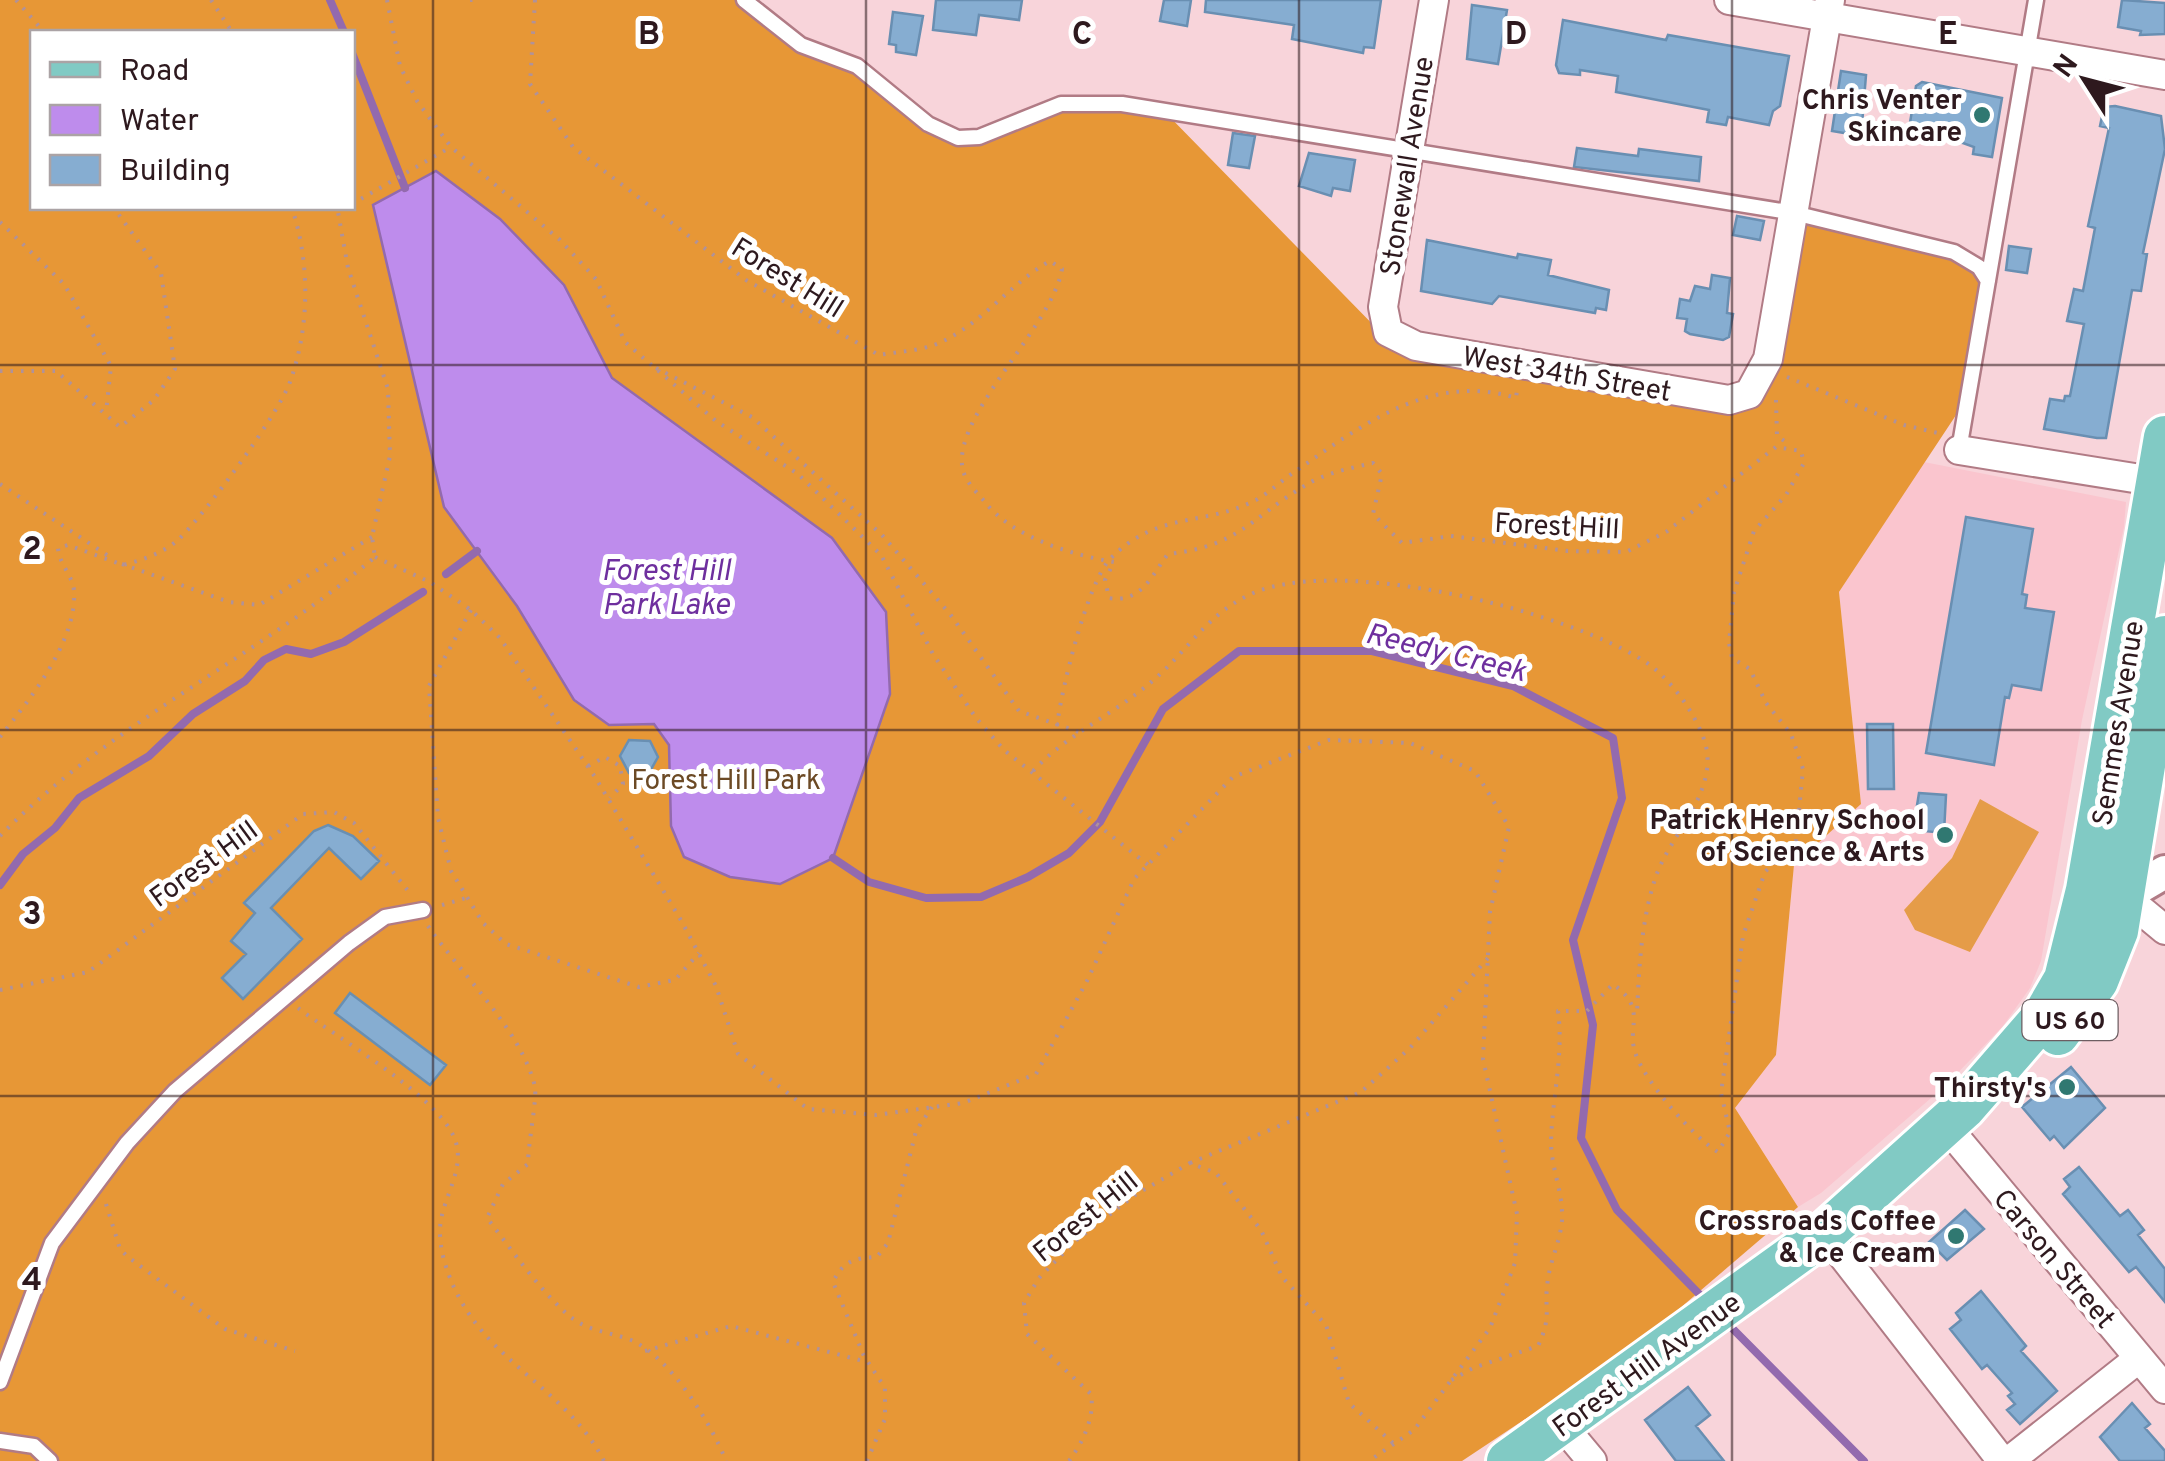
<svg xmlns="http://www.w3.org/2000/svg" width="2165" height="1461" font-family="Overpass,sans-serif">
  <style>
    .built { fill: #fac5ce }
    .green { fill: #e59c48 }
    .forest { fill: #e79736; fill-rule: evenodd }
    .water { fill: #be8cec; stroke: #936aae; stroke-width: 2.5 }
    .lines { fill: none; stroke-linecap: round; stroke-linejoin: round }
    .stream { stroke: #936aae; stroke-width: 8 }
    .building { fill: #86add1; stroke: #698fb2; stroke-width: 2.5 }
    .service-casing { stroke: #b17b85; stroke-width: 19 }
    .minor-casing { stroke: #b17b85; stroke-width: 32 }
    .tertiary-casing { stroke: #b17b85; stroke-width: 38 }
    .primary-casing { stroke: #fff; stroke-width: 48 }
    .path { stroke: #b19298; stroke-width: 4; stroke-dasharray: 2.5 8; stroke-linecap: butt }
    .service { stroke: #fff; stroke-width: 14 }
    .minor { stroke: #fff; stroke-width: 28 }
    .tertiary { stroke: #fff; stroke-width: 32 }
    .primary { stroke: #81cac4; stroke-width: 42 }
    .grid { fill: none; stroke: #2e191e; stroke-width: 2.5; stroke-opacity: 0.55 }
    .poi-dot { fill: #307871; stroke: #fff; stroke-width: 4 }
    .labels { text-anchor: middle; stroke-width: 10; stroke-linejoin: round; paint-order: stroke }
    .shield { fill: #fff; stroke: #6d5e62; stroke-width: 2.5 }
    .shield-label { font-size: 25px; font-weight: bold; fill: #2e191e }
    .poi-label { font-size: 28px; font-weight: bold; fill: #2e191e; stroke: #fff; text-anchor: end }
    .street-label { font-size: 28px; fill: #2e191e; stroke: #fff }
    .park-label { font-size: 28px; fill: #6c4a25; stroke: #fff }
    .water-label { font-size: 30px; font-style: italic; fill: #6e2f9e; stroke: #fff }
    .grid-label { font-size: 32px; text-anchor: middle; font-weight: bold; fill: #2e191e; stroke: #fff; stroke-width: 10; stroke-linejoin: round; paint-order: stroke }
  </style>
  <rect width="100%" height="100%" fill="#f8d4da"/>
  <path class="built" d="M1924,462L2126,502L2124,527L2082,720L2041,961L2030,988L2003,1026L1945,1086L1821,1193L1798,1207L1735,1108L1776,1055L1794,865L1861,804L1839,592Z"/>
  <path class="green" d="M1980,799L2039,832L1970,952L1915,930L1904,910L1952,858Z"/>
  <path class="forest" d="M0,0H744L923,120L971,137L1044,106L1162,109L1388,340L1747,393L1794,215L1994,262L1964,403L1839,592L1861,804L1794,865L1776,1055L1735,1108L1798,1207L1637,1345L1462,1461H0ZM32,32H352V208H32Z"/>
  <path class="water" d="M436,171L500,219L564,285L612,378L832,538L886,612L890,694L833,858L780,884L730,877L684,857L671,826L669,745L654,724L609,725L574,700L517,606L444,507L373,205Z"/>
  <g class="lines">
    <path class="stream" d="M330,0L344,32
      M352,53L405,188
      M446,574L477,551
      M833,858L869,882L926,898L981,897L1028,877L1069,853L1100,822L1163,709L1239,651H1372L1513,686L1613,738L1622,798L1573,940L1593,1025L1581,1138L1617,1210L1706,1301
      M0,885L23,854L55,828L79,798L149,756L193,714L245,681L264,660L286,649L311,654L344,642L423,592
      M1726,1322L1864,1461"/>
  </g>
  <path class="building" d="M936,0H1022L1019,20L979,15L976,35L933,30Z
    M1164,0H1191L1187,26L1160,21Z
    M1206,0H1381L1374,48L1364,47L1363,53L1292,39L1294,25L1205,12Z
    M2122,0L2165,3V34L2140,35L2141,31L2118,27Z
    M1472,5L1507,10L1498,64L1467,59Z
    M893,12L923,16L916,55L896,52V45L889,44Z
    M1563,20L1666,40L1668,35L1789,56L1780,106L1773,111L1769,125L1728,117L1726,125L1707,122L1709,110L1616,92L1618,76L1580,70V75L1559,73L1556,65Z
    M1841,71L1866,75L1862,125L1858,124L1856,135L1832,131Z
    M1922,82L2002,98L1992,157L1973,154L1974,147L1963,143L1908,135L1916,86Z
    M2115,106L2161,116L2165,149L2143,253L2147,254L2141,291L2132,290L2106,438H2097L2044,429L2050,399L2064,401L2065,396H2070L2084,324L2067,321L2074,289L2083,291L2095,228L2088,226L2109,128L2100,126L2104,107Z
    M1233,133L1255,136L1249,168L1228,165Z
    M1577,148L1638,156L1639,149L1701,157L1699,181L1574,167Z
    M1309,153L1355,160L1350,191L1333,188L1331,196L1299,186Z
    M1737,216L1764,221L1760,240L1733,235Z
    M1427,240L1517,258L1518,254L1551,260L1548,275L1609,290L1606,310L1596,308L1595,313L1499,296L1492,304L1421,291Z
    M2009,246L2031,249L2027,273L2006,270Z
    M1712,275L1730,278L1727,313L1733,314L1729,337L1723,340L1690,334L1685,331L1687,319L1677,318L1680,299L1690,301L1695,286L1710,289Z
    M1966,517L2033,529L2022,594L2027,595L2025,608L2054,612L2041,690L2012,685L2009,698L2005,697L1994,765L1926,753Z
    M1867,724H1893L1894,789H1868Z
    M629,740L650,741L658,757L649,773H629L620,756Z
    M1919,793L1946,795L1944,833L1913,830Z
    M328,825L353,836L379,861L361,879L329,848L271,908L302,939L243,999L222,978L246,954L231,941L255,913L244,903L314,831Z
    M350,993L446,1065L430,1085L335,1013Z
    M2071,1067L2105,1108L2064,1148L2054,1136L2050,1140L2022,1107Z
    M2079,1167L2120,1216L2128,1210L2144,1230L2138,1235L2165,1269V1302L2136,1267L2129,1272L2063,1194L2070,1187L2064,1179Z
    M1965,1210L1984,1229L1947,1260L1929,1242Z
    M1981,1291L2026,1346L2021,1351L2057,1391L2020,1424L2007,1410L2015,1404L2008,1396L2012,1393L1987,1365L1982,1369L1950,1329L1961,1320L1956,1313Z
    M1688,1387L1710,1415L1696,1426L1724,1461H1676L1645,1420Z
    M2132,1403L2150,1424L2145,1428L2165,1451V1461H2120L2100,1437Z"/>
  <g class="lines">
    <defs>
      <path id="service" d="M744,0L801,45L857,66L928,124L958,138L979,137L1061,104H1122L1794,213L1954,252L1979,267L1988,281
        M1959,450L2036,0
        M0,1382L52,1243L127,1143L175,1091L349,943L385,917L423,910
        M0,1441L34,1446L50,1461"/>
      <path id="minor" d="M1434,0L1383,307L1388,332L1416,346L1729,400L1749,394L1768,359L1830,0
        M1729,0L2165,75
        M1959,450L2165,483
        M2124,896L2165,930
        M1946,1126L2165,1389
        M1825,1233L2002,1461
        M1562,1425L1592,1461
        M2009,1461L2138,1359"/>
      <path id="tertiary" d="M2106,893L2124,896L2165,872"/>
      <path id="primary" d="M2058,1034L2097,981L2117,931L2165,637
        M1508,1461L1825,1233L1964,1108L2043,1017L2065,979L2087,890L2165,437"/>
    </defs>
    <use href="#service" class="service-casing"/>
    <use href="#minor" class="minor-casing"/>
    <use href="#tertiary" class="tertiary-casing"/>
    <use href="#primary" class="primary-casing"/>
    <path class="path" d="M16,0L44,32
      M211,0L232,32
      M387,0L400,66L417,101L451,147L560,240L596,279L625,342L716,421L798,474L881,555L933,654L976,718L1004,750L1148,865
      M470,0H473
      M535,0L530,84L573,147L746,280L879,355C896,352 917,351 934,345C979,328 1009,284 1050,261L1062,269C1052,330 939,427 966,478C971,487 979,495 985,502C1012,537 1072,555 1114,562L1105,580L1109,598C1142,603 1151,576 1168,554C1240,546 1250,518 1306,485C1325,473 1351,468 1373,463L1382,474L1373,514L1402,543L1451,536L1568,551L1626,552L1666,532L1776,447L1801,451L1804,463L1786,495L1754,531L1734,592L1729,643L1732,658L1750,669L1766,703L1791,734L1803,769L1796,841L1765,872L1743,936L1721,1093L1730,1132L1718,1152C1694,1138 1645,1081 1636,1055C1625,1027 1649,1010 1613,984L1587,1011H1558C1564,1055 1552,1098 1551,1142C1551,1165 1561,1188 1562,1211C1564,1233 1551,1257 1548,1279C1543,1309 1553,1314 1538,1346L1473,1368L1448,1382
      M352,204L451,147
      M0,222L64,284L111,366L106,413
      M656,368L752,417L882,535L950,614L1019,711L1079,732
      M0,371H56L120,427L154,400L175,369L161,273L114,208
      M1787,377L1904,425L1942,434
      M1776,400L1777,436L1789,444
      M0,484L110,557
      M375,557L430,582L471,610L500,638L595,777L682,922L716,986L738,1054L808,1109L876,1115L963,1103L1036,1074L1087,981L1134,879L1233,777L1329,740L1410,743L1475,771L1509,827L1490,912L1483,1059L1517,1214L1515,1263L1490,1328L1414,1430L1369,1461
      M122,564L229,602L259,605L372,537
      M471,610L429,686L438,818L451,871L483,923L506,944L639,987L675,980L699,953
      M1057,726C1061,691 1087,584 1110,559C1158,510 1204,527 1256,500C1269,493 1281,481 1293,473C1359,427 1431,371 1516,398L1517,390
      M0,737C29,700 77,642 74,591C73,576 59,564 58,548L68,545L123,565C142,560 164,553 179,539C205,514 278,415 290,382C310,326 310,263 292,208
      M588,766L605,757L620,766L623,784L610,798
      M1033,771C1069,732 1118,713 1158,676C1189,648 1208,615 1247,596C1331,552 1570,611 1647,663C1669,678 1692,709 1702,734C1725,788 1670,832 1655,879C1641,922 1639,969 1637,1014
      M0,836C109,724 256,658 375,557L372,537L390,456L388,389L348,268L338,212L347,208
      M442,905L466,898
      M428,926C461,974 522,1031 535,1087C537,1100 528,1144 528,1164L503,1184L487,1218C512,1250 537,1287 567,1314C587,1332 608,1331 631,1340C670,1357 711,1423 726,1461
      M0,990L88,972L303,814L334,812L354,823L409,892
      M298,1008C338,1038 430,1092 452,1133C470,1166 441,1197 440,1229C439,1260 456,1297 474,1321C512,1372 573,1401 604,1461
      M1190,1163L1361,1092L1410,1048L1488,958
      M106,1204L120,1249L128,1257L225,1329L295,1351
      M645,1351L731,1326L867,1362
      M867,1461L885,1419V1388L864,1356L833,1282C843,1261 854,1258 877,1257L888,1243L916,1131L932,1107
      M1069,1461C1083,1442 1095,1417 1091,1394L1027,1334L1024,1303L1039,1278L1074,1242L1135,1195L1190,1163L1216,1173L1261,1230L1282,1277L1326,1325L1349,1403L1394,1444"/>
    <use href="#service" class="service"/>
    <use href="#minor" class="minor"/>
    <use href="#tertiary" class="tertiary"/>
    <use href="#primary" class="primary"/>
  </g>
  <path class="grid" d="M433,0V1461M866,0V1461M1299,0V1461M1732,0V1461M0,365H2165M0,730H2165M0,1096H2165"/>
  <g class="poi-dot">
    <circle cx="1982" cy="115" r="10"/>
    <circle cx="1945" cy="835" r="10"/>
    <circle cx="2067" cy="1087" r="10"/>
    <circle cx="1956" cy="1236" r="10"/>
  </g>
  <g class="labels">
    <rect class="shield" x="2022.5" y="1000" width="95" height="40" rx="8"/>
    <g class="shield-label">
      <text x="2070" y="1029">US 60</text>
    </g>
    <g class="poi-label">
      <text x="1962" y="109">Chris Venter<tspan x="1962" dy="32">Skincare</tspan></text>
      <text x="1925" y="829">Patrick Henry School<tspan x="1925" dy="32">of Science &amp; Arts</tspan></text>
      <text x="2047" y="1097">Thirsty's</text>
      <text x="1936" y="1230">Crossroads Coffee<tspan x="1936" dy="32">&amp; Ice Cream</tspan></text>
    </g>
    <g class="street-label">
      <text transform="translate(1406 166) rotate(-81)" y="10">Stonewall Avenue</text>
      <text transform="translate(788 277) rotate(32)" y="10">Forest Hill</text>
      <text transform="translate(1567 373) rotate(10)" y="10">West 34th Street</text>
      <text transform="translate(1557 525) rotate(3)" y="10">Forest Hill</text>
      <text transform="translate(2117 723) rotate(-81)" y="10">Semmes Avenue</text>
      <text transform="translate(203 863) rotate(-36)" y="10">Forest Hill</text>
      <text transform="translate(1085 1216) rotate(-39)" y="10">Forest Hill</text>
      <text transform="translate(2055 1258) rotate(50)" y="10">Carson Street</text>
      <text transform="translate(1646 1364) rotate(-36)" y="10">Forest Hill Avenue</text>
    </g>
    <g class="park-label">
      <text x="726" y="789">Forest Hill Park</text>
    </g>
    <g class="water-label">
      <text x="666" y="580">Forest Hill<tspan x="666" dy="34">Park Lake</tspan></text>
      <text transform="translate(1446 652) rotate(14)" y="10">Reedy Creek</text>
    </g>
  </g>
  <g class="grid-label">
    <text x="649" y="44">B</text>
    <text x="1082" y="44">C</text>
    <text x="1516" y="44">D</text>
    <text x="1948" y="44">E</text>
    <text x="32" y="559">2</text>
    <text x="32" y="924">3</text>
    <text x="32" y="1290">4</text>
  </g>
  <rect x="30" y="30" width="325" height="180" fill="#ffffff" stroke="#aba3a5" stroke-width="2.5"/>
  <rect x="50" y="62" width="50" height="15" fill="#81cac4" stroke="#aba3a5" stroke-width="2.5"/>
  <text x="120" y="80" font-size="30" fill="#2e191e">Road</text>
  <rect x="50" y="105" width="50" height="30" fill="#be8cec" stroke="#aba3a5" stroke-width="2.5"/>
  <text x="120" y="130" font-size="30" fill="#2e191e">Water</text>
  <rect x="50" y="155" width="50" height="30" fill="#86add1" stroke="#aba3a5" stroke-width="2.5"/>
  <text x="120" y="180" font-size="30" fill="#2e191e">Building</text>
  <g transform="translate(2085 80) rotate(306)" stroke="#ffffff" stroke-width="8" paint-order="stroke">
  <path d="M0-8L18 38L0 25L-18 38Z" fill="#2e191e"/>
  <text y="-15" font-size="28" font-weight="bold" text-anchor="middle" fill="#2e191e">N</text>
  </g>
</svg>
